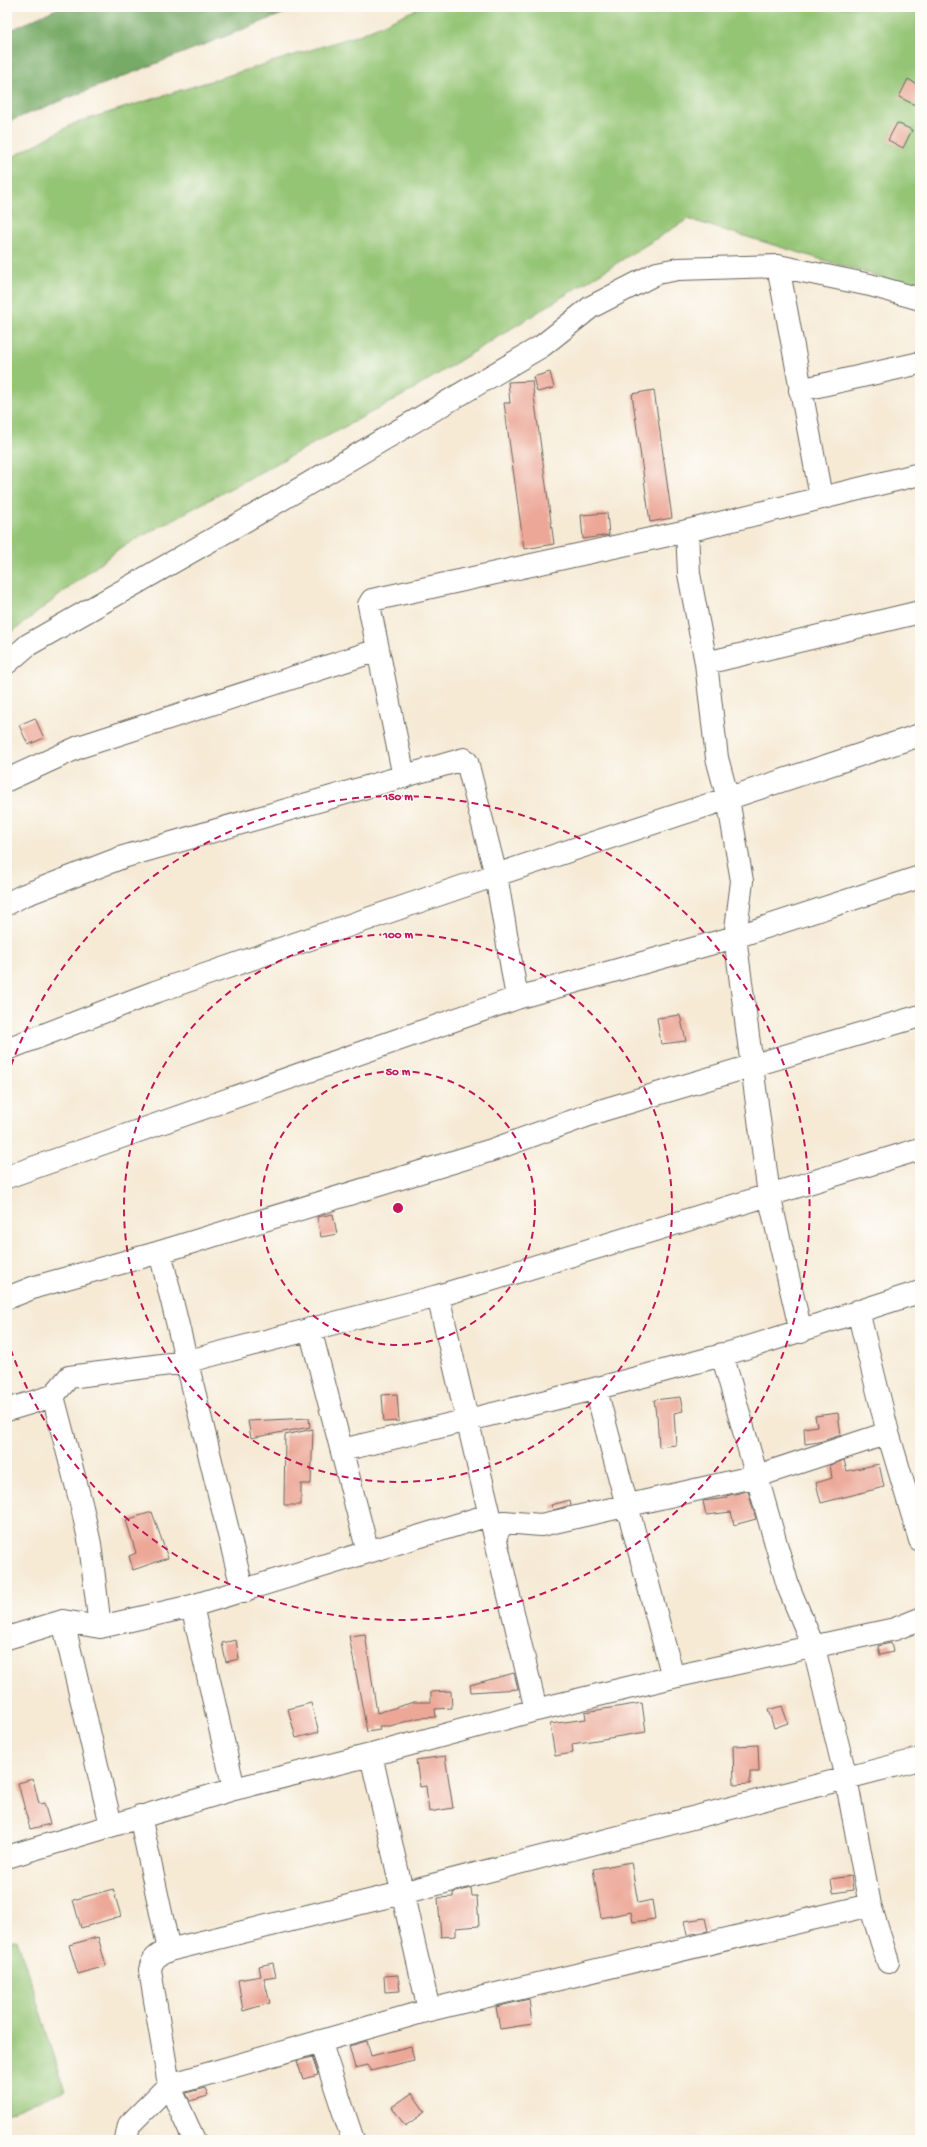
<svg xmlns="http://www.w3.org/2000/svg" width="927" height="2147" font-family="'Gochi Hand',sans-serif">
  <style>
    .green { fill: #94c575; stroke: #587048 }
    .forest { fill: #7a6; stroke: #4a6341 }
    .building { fill: #eca797 }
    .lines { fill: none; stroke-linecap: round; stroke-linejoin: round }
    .minor-casing { stroke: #68645d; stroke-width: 24 }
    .minor { stroke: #fff; stroke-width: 22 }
    .ring { fill: none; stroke: #c2185b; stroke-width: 2; stroke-dasharray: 7 5 }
    .centre { fill: #c2185b; stroke: #fdfcf7; stroke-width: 2 }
    .ring-label { font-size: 12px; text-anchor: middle; font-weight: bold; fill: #c2185b; stroke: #fdfcf7; stroke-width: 3; stroke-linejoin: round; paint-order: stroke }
  </style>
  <rect width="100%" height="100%" fill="#fdfcf7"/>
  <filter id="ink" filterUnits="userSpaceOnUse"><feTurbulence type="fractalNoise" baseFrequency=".025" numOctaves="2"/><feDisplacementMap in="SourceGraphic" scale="8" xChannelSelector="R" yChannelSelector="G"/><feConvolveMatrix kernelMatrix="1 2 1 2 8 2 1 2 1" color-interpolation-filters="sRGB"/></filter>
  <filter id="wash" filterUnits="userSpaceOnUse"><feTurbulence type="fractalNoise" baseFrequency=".012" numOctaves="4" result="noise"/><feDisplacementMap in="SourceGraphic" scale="16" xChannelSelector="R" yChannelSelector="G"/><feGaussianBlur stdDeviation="0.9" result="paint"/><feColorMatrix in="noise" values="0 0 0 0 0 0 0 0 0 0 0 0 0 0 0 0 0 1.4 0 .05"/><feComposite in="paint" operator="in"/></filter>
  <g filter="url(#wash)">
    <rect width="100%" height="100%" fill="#f6ead5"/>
    <path class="green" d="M421,7H920V293L909,286L688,219L409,392L120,548L7,636V160L75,123L359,35Z
      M17,1939L65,2090L7,2114V1942Z"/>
    <path class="forest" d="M60,7H300L7,122V32Z"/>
    <g id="blocks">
      <path class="building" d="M908,79L920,86V95L915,105L899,97Z
        M897,123L912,130L903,148L888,140Z
        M550,372L554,388L537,392L533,377Z
        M532,381L554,544L524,549L504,403H510L508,382Z
        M654,390L672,518L650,522L632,394Z
        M607,513L609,535L583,539L581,515Z
        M35,718L44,738L28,745L19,725Z
        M680,1015L686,1041L661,1044L657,1018Z
        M333,1214L337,1234L321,1237L317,1217Z
        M397,1394L399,1421L384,1422L382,1395Z
        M680,1397L683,1411L674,1413L676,1445L659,1447L657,1415H656L654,1400Z
        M838,1413L841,1435L819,1442L805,1444L804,1428L817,1426L815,1416Z
        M309,1418L310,1427L251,1438L248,1421Z
        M313,1429L311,1484H301V1505H284L285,1435Z
        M844,1460L847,1471L879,1464L884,1487L821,1503L816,1483L832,1478L830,1465Z
        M748,1491L756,1519L734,1525L731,1512L706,1515L703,1501L727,1498L726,1496Z
        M570,1500L571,1505L553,1510L551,1505Z
        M152,1512L168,1558L133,1570L129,1556L136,1553L126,1520Z
        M365,1634L377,1713L414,1702H431V1692L451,1691L452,1708L435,1709L436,1717L418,1718L390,1726H379L380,1730L367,1732L349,1636Z
        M236,1640L239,1659L226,1662L222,1643Z
        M891,1643L893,1652L880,1655L878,1646Z
        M514,1673L518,1689L471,1692L470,1685Z
        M311,1703L319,1732L296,1738L288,1709Z
        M642,1703L646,1732L572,1744L573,1753L555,1756L550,1724L586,1719L585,1712Z
        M782,1706L788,1723L774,1728L768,1710Z
        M758,1745L759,1772H750V1784L734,1785L733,1746Z
        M445,1756L453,1808L429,1812L426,1786L420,1787L416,1760Z
        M33,1779L39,1804L44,1803L50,1824L30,1829L18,1783Z
        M631,1862L638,1903L652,1900L655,1919L633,1922L631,1912L601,1918L593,1869Z
        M851,1876L853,1890L833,1893L831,1879Z
        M471,1888L472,1896H477L479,1926L456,1928V1936L441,1937L438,1898L453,1897V1893Z
        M113,1889L121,1916L81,1928L73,1900Z
        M705,1918L708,1931L687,1935L684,1921Z
        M98,1937L106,1966L78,1974L69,1945Z
        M273,1963L276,1977L264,1979L270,2003L243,2011L238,1980L261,1976L259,1966Z
        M398,1975L400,1991L385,1992L384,1976Z
        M529,1999L532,2024L500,2029L496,2007Z
        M367,2041L371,2056L411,2046L414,2060L371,2071L367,2065L355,2068L349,2046Z
        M312,2057L318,2075L303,2079L297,2061Z
        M205,2088L208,2096L190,2101L186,2093Z
        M412,2093L425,2112L405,2126L392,2107Z"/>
    </g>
  </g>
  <g filter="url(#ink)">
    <use href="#blocks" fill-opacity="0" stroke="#68645d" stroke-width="1"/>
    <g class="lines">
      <defs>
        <path id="minor" d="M778,266L821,497
          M800,390L920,363
          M687,531L689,574L706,663L717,758L728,799L742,881L735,937L769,1195L801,1332
          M7,663L28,645L262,511L542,346L591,307L657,273L678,269L778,266L870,285L920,299
          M706,663L920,612
          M404,777L369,605L372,600L687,531L920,474
          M7,780L79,747L378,650
          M7,904L22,896L123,857L464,759L467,762L496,875L517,998
          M7,1049L155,992L496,875L920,735
          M7,1177L517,998L735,937L920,877
          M160,1252L243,1592
          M438,1296L536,1710
          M7,1298L35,1287L160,1252L492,1150L603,1110L920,1016
          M858,1311L888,1433L920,1540
          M310,1329L368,1552
          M722,1354L788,1586L814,1648L846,1778L870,1905L888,1962
          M596,1390L673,1677
          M53,1396L82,1507L90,1544L100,1627
          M7,1410L53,1396L69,1377L185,1362L438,1296L920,1149
          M342,1450C469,1420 596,1390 722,1355C789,1336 853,1312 920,1292
          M495,1536L504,1522L541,1525L757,1476L888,1433
          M192,1606L234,1789
          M63,1621L111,1825
          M7,1638L63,1621L100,1627L192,1606L489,1515
          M371,1755L429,2010
          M140,1816L169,1950C158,1955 152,1958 150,1970L169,2085L194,2140
          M7,1857L234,1789L371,1755L536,1710L673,1677L895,1629L920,1619
          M169,1950L402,1893L920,1759
          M320,2041L353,2140
          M126,2140L129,2125L169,2085L429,2010L870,1905"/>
      </defs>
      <use href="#minor" class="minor-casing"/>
      <use href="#minor" class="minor"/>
    </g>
  </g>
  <g class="ring">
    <circle cx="398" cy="1208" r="137"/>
    <circle cx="398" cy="1208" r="274"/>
    <path d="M7 1077A412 412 0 1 1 7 1339"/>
  </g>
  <circle cx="398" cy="1208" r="6" class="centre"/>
  <g class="ring-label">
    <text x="398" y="800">150 m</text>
    <text x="398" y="938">100 m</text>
    <text x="398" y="1075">50 m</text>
  </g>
  <rect width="927" height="2147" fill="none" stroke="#fdfcf7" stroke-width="24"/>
</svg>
